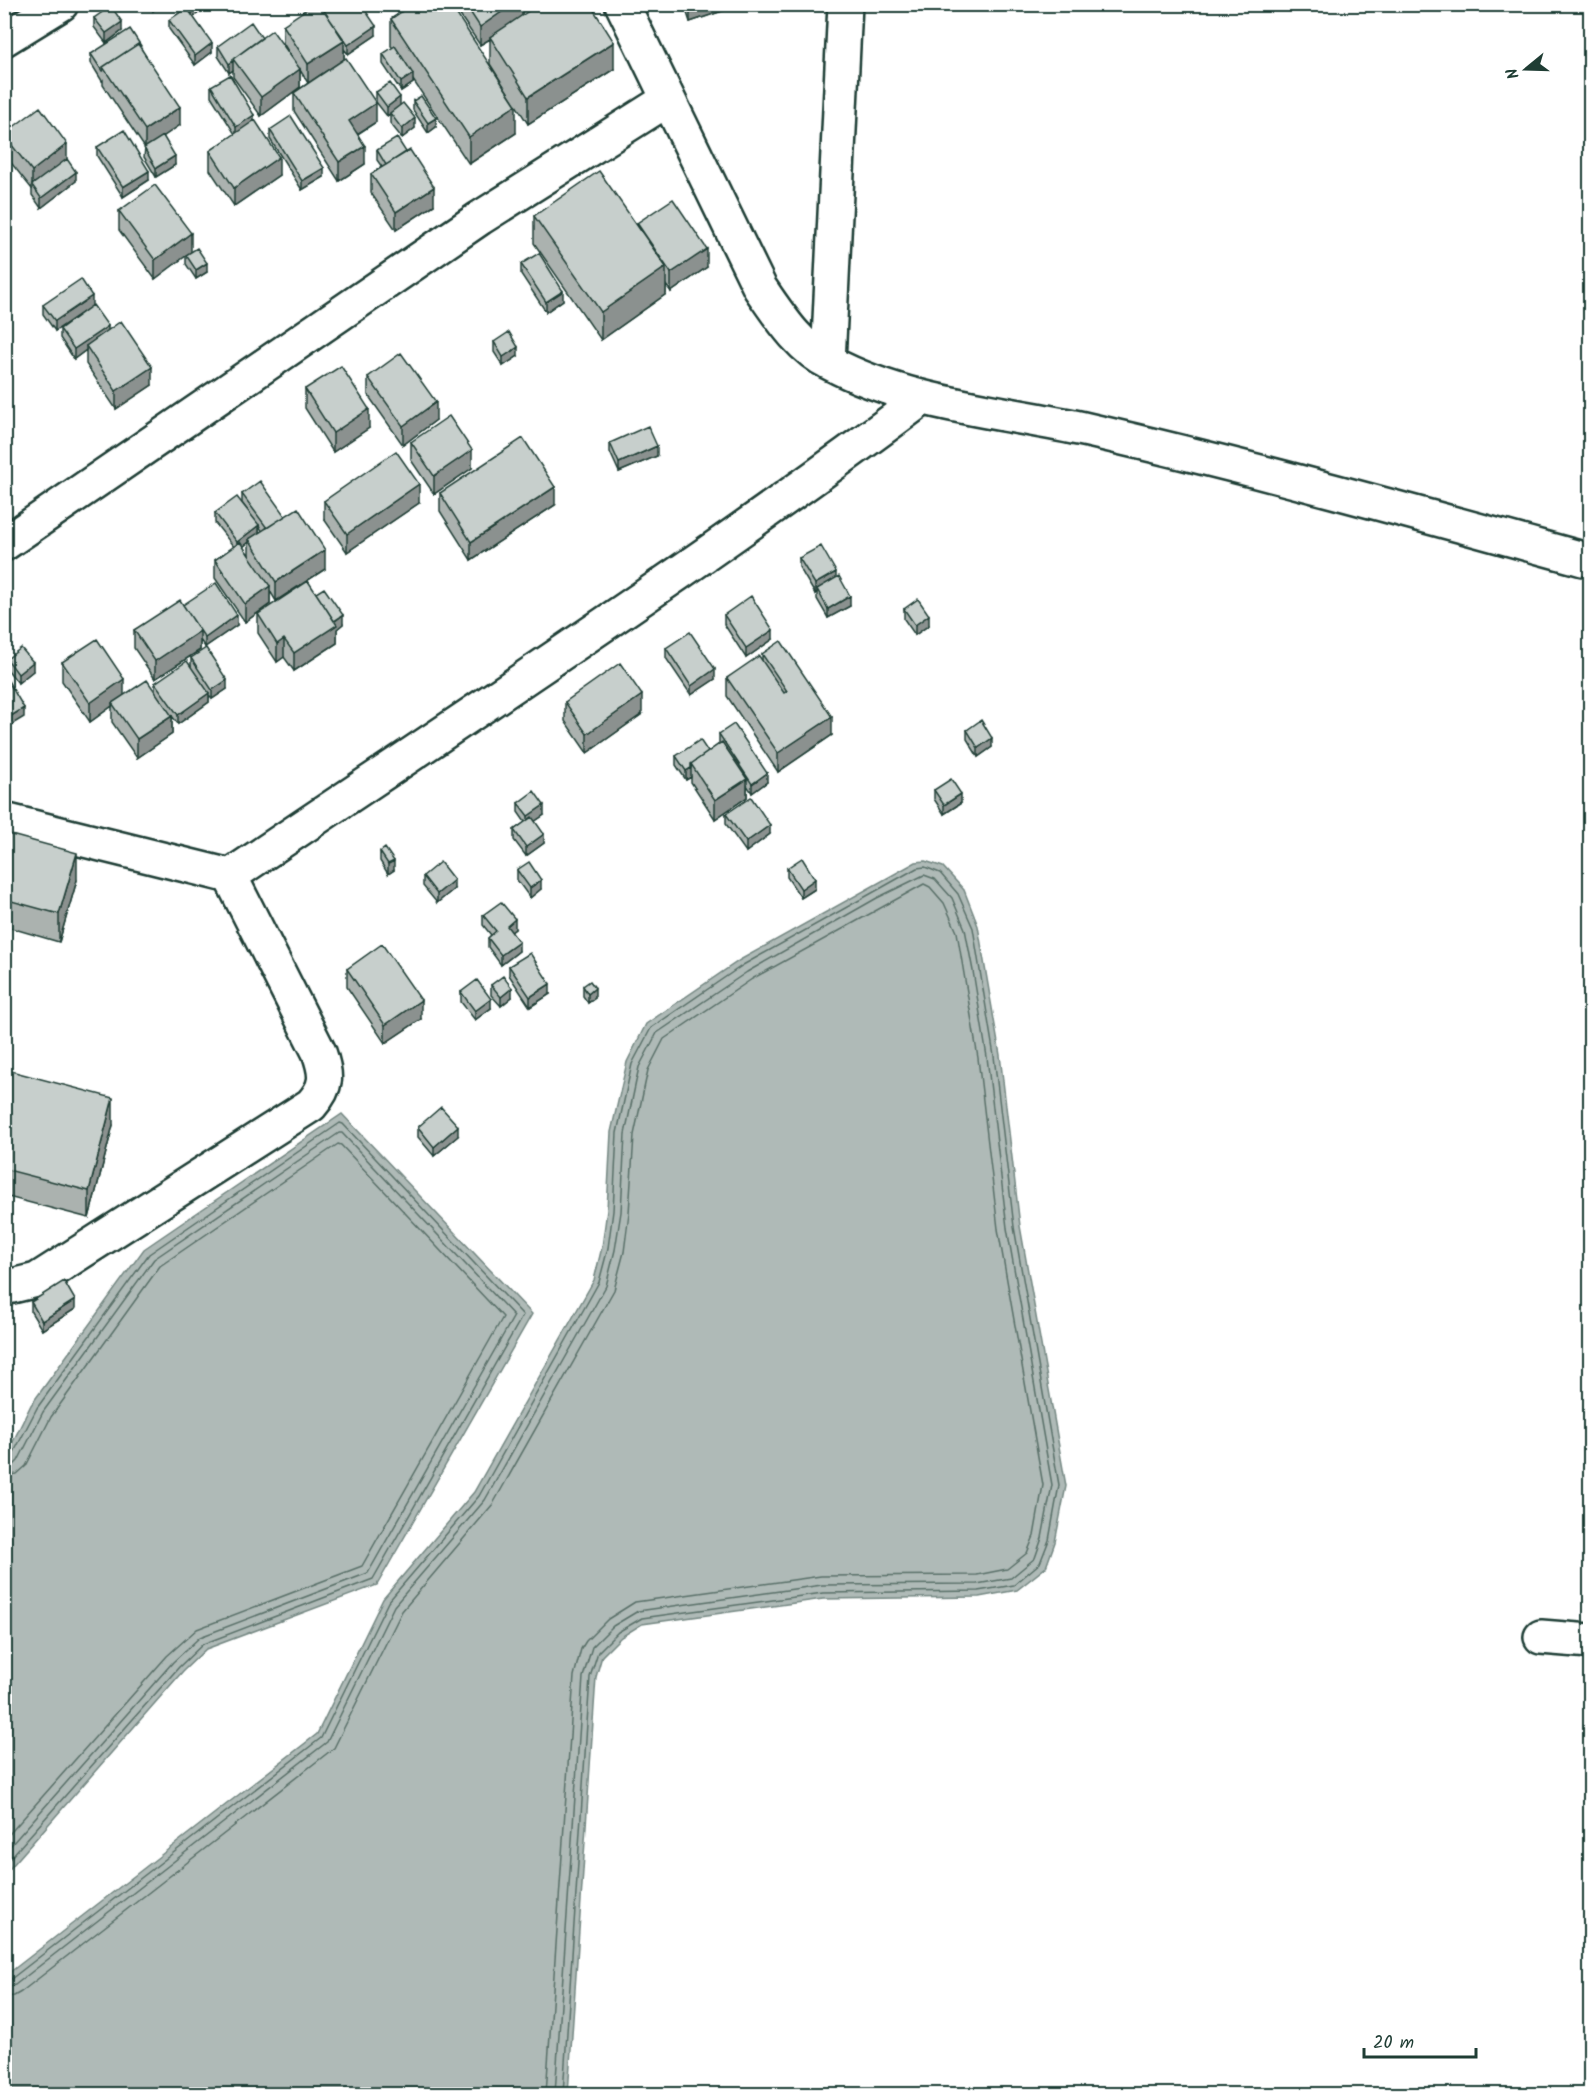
<svg xmlns="http://www.w3.org/2000/svg" width="1595" height="2099" font-family="Kalam,sans-serif">
  <style>
    .water { fill: #afbab7; stroke: #758883; stroke-width: 1.5 }
    .lines { fill: none; stroke-linecap: round; stroke-linejoin: round }
    .shore { stroke: #596f68; stroke-width: 1.5 }
    .minor-casing { stroke: #1f3d34; stroke-width: 38 }
    .minor { stroke: #fff; stroke-width: 33 }
    .wall { fill: #abb2af; stroke: #1f3d34; stroke-width: 1.5; fill-rule: evenodd }
    .shaded-wall { fill: #8b918f; stroke: #1f3d34; stroke-width: 1.5 }
    .building { fill: #c7cfcc; stroke: #1f3d34; stroke-width: 1.5 }
  </style>
  <rect width="100%" height="100%" fill="#fff"/>
  <filter id="ink" filterUnits="userSpaceOnUse"><feTurbulence type="fractalNoise" baseFrequency=".0167" numOctaves="2"/><feDisplacementMap in="SourceGraphic" scale="12" xChannelSelector="R" yChannelSelector="G"/><feConvolveMatrix kernelMatrix="1 2 1 2 8 2 1 2 1" color-interpolation-filters="sRGB"/></filter>
  <g filter="url(#ink)">
    <path class="water" d="M925,861L943,867L964,890L978,926L1000,1055L1020,1226L1066,1486L1055,1542L1046,1567L1017,1590L979,1597L823,1599L642,1624L621,1637L602,1656L596,1677L568,2094H5V1976L317,1734L383,1599L474,1492L594,1280L602,1247L607,1210L611,1132L627,1062L646,1024L740,960L916,862Z
      M342,1114L532,1314L377,1585L206,1649L183,1671L5,1874V1458L31,1405L144,1249Z"/>
    <g class="lines">
      <path class="shore" d="M4,1459L12,1456L37,1408L149,1254L340,1123L343,1124L523,1315L373,1579L203,1644L179,1667L4,1865
        M4,1467L13,1466L18,1461L43,1412L154,1259L339,1133H342L514,1316L368,1573L200,1637L173,1662L4,1853
        M4,1476L17,1474L26,1466L51,1417L160,1266L338,1144L341,1145L503,1317L362,1566L197,1629L167,1656L4,1840
        M4,1980L11,1979L321,1738L388,1602L479,1496L599,1282L608,1248L613,1211L617,1133L632,1064L651,1028L743,965L917,868L925,867L940,873L958,894L973,928L994,1056L1014,1227L1059,1485L1049,1540L1040,1563L1014,1585L978,1591L823,1593L642,1618L618,1632L598,1652L590,1677L563,2094
        M4,1988L15,1985L327,1742L394,1606L485,1500L606,1286L615,1250L621,1212L625,1134L639,1067L657,1033L747,972L877,898L924,875L935,879L952,898L965,929L973,971L987,1057L1007,1228L1052,1485L1042,1538L1035,1558L1011,1578L977,1584L822,1585L638,1611L613,1626L592,1647L583,1677L555,2094
        M4,1997L14,1996L21,1992L334,1748L402,1611L493,1504L614,1290L624,1252L629,1213L634,1135L648,1070L664,1039L752,979L924,884L930,887L944,903L957,932L978,1058L998,1229L1043,1485L1034,1536L1027,1553L1007,1569L977,1575L821,1576L635,1602L608,1619L586,1641L581,1649L574,1676L546,2094"/>
      <defs>
        <path id="minor" d="M622,4L760,288C779,315 799,348 830,363C909,405 1002,411 1088,430C1254,468 1419,514 1583,559L1590,558
          M4,39L61,4
          M828,362L845,4
          M4,544L480,218L667,100
          M4,820L230,876C463,719 698,566 923,398
          M4,1288L37,1280L311,1105C328,1086 327,1075 319,1052L230,876
          M1541,1637L1590,1641"/>
      </defs>
      <use href="#minor" class="minor-casing"/>
      <use href="#minor" class="minor"/>
    </g>
    <path class="wall" d="M149,4H162L153,11Z
      M182,4H210L193,17L212,52L195,65L169,29V20L185,9Z
      M395,4H450L516,133L469,164L413,80V83L401,91L383,64V54L393,48L391,46V19L400,13Z
      M522,4V16L614,69L528,124L490,64V39L480,45L453,5Z
      M684,4H740V5L690,22Z
      M322,8L376,35L348,54L344,49V59L376,122L358,134L365,164L339,181L294,111V93L308,83L300,70V87L261,116L233,77V70L229,73L218,56V46L262,38L292,58L283,43V25Z
      M94,18L122,31L106,43L94,27Z
      M141,48L180,125L163,136L175,165L156,177L144,157L145,148L103,85V80L102,81L91,63V54Z
      M211,86L254,120L279,175L234,206L210,170V151L235,134L211,96Z
      M376,92L400,105L415,128L402,138L390,123V114L387,116L376,102Z
      M413,101L436,127L428,133L413,110Z
      M270,130L324,177L302,190L270,139Z
      M4,134L67,160L76,181L41,208L32,195V189L4,154Z
      M97,147L149,180L123,197L97,156Z
      M377,150L434,205L396,230L371,193V174L382,167L377,160Z
      M119,211L191,252L207,272L196,279L186,264V255L155,279L119,230Z
      M534,216L637,225V223L707,267L671,292L666,285V294L601,340L534,243Z
      M521,264L563,300L546,312L521,274Z
      M43,305L92,306L108,331L152,385L116,409L86,364V350L74,359L60,338V329L92,306L55,331L43,314Z
      M494,342L518,356L503,366L494,352Z
      M368,377L436,420L403,445L368,395Z
      M305,389L369,428L333,452L305,408Z
      M411,442L472,468L434,494L411,460Z
      M610,443L657,456L619,472L610,452Z
      M440,493L555,505L471,560L440,511Z
      M242,494L285,516L325,569L276,601L270,591V604L245,622L215,578V560L234,547L215,523V513L256,522L242,503ZM259,525L262,531L259,533ZM249,542V555L243,547Z
      M324,501L419,503L347,552L324,519Z
      M799,558L836,579L850,606L828,618L817,599V592L815,594L799,567Z
      M316,593L343,624L337,629V643L294,671L284,657L277,662L258,633V614Z
      M183,605L237,625L205,647L200,640V650L155,679L134,648V630Z
      M904,609L929,625L915,635L904,619Z
      M724,615L773,639L746,658L724,624Z
      M666,648L715,679L691,695L666,658Z
      M762,654L832,735L778,772L727,696V678L762,660Z
      M191,658L227,689L212,699L209,696V702L178,724L172,716V734L137,758L112,722V706L90,722L62,681V662L124,695L155,692V683L191,666Z
      M7,659L33,671L18,683L7,669Z
      M565,702L642,714L587,753L565,721Z
      M967,730L992,747L978,757L967,739Z
      M719,734L767,782L752,793L747,785V797L715,819L691,782V777L686,780L676,765V756L708,752L719,744Z
      M934,790L961,803L944,814L934,799Z
      M518,803L544,815L535,821L544,843L526,856L514,840V830L525,822L518,812Z
      M726,814L770,834L746,852L726,824Z
      M4,833L77,880L59,942L4,926Z
      M380,852L394,870L388,874L380,861Z
      M787,868L815,889L801,898L787,877Z
      M517,870L541,889L530,898L517,880Z
      M423,876L454,889L437,903L423,886Z
      M483,915L515,929L511,932L519,951L501,965L488,947V938L491,935L483,925Z
      M509,966L550,994L530,1007L509,975Z
      M347,969L421,1019L385,1043L347,987Z
      M491,985L512,997L501,1006L491,995Z
      M583,986L595,998L588,1003L583,996Z
      M461,992L491,1008L475,1020L461,1002Z
      M4,1097L113,1125L89,1218L4,1196Z
      M418,1127L458,1136L434,1156L418,1137Z
      M31,1302L75,1309L42,1330L31,1312Z"/>
    <path class="shaded-wall" d="M153,4H162L153,11Z
      M192,4H210L192,18Z
      M513,4H522V17L490,37V39L480,45V27Z
      M690,4H740V5L690,22Z
      M122,22V31L106,43V33Z
      M376,26V35L348,54V45Z
      M344,41V59L308,83V64Z
      M614,42V69L528,124V97Z
      M212,43V52L195,65V56Z
      M233,61V70L229,73V64Z
      M300,69V87L261,116V97Z
      M413,74V83L401,91V82Z
      M400,97V106L387,116V107Z
      M376,103V122L349,139V121Z
      M516,105V133L469,164V137Z
      M180,107V125L145,149V130Z
      M254,115V125L236,136V127Z
      M415,118V128L402,138V129Z
      M436,118V127L428,133V123Z
      M67,144V163L32,185V190V171Z
      M365,146V164L339,181V162Z
      M175,156V165L156,177V168Z
      M279,157V175L234,206V188Z
      M324,168V177L302,190V181Z
      M149,171V180L123,197V187Z
      M76,172V181L41,208V198Z
      M434,187V205L396,230V212Z
      M191,233V252L155,279V260Z
      M707,249V267L671,292V273Z
      M207,263V272L196,279V270Z
      M666,267V294L601,340V312Z
      M563,291V300L546,312V302Z
      M92,296V306L55,331V321Z
      M108,326V335L86,346V350L74,359V349Z
      M518,347V356L503,366V357Z
      M7,363V373L4,375V365Z
      M152,367V385L116,409V391Z
      M436,402V420L403,445V426Z
      M369,409V428L333,452V433Z
      M657,446V456L619,472V463Z
      M472,450V468L434,494V476Z
      M419,484V503L347,552V534Z
      M555,487V505L471,560V542Z
      M259,525V535L249,539V542L237,552V542Z
      M325,550V569L276,601V582Z
      M836,572V581L817,589V592L815,594V584Z
      M270,586V604L245,622V604Z
      M850,596V606L828,618V609Z
      M237,615V625L205,647V638Z
      M343,615V624L337,629V643L294,671V653Z
      M929,615V625L915,635V625Z
      M773,630V639L746,658V648Z
      M200,631V650L155,679V661Z
      M284,639V657L277,662V644Z
      M33,662V671L18,683V674Z
      M715,669V679L691,695V686Z
      M124,679V698L112,703V706L90,722V703Z
      M227,680V689L212,699V690Z
      M209,693V702L178,724V715Z
      M642,695V714L587,753V734Z
      M24,708V717L6,728V719Z
      M172,716V734L137,758V739Z
      M832,717V735L778,772V753Z
      M992,738V747L978,757V748Z
      M691,768V777L686,780V771Z
      M767,773V782L752,793V784Z
      M747,779V797L715,819V800Z
      M961,794V803L944,814V805Z
      M544,805V815L528,826V816Z
      M770,825V834L746,852V842Z
      M544,834V843L526,856V847Z
      M77,853V880L59,942V914Z
      M394,861V870L388,874V864Z
      M815,879V889L801,898V889Z
      M454,880V889L437,903V894Z
      M541,880V889L530,898V888Z
      M515,919V929L507,935V926Z
      M519,942V951L501,965V955Z
      M550,984V994L530,1007V997Z
      M512,988V997L501,1006V997Z
      M595,988V998L588,1003V994Z
      M491,999V1008L475,1020V1011Z
      M421,1000V1019L385,1043V1025Z
      M113,1098V1125L89,1218V1191Z
      M458,1126V1136L434,1156V1147Z
      M75,1300V1309L42,1330V1321Z"/>
    <path class="building" d="M314,4H320L344,41L308,64L283,25Z
      M327,4H361L376,26L348,45L322,8Z
      M401,4H413L404,10Z
      M413,4H450L516,105L469,137L391,19Z
      M465,4H513L480,27Z
      M539,4H590L614,42L528,97L490,37Z
      M111,6L122,22L106,33L94,18Z
      M187,8L212,43L195,56L169,20Z
      M251,22L262,38L233,59V61L229,64L218,46Z
      M130,29L141,46L140,47L138,44L103,67V71H102L91,54Z
      M272,30L300,69L261,97L233,59Z
      M138,44L180,107L145,130L103,67Z
      M395,46L413,74L401,82L383,54Z
      M346,58L376,103L349,121L365,146L339,162L294,93Z
      M230,75L254,115L236,127L211,86Z
      M390,83L400,97L387,107L376,92Z
      M421,96L436,118L428,123L413,101Z
      M403,103L415,118L402,129L390,113Z
      M40,107L67,144L32,171L4,135V134Z
      M291,116L324,168L302,181L270,130Z
      M255,120L279,157L234,188L210,151Z
      M124,130L149,171L123,187L97,147Z
      M163,136L175,156L156,168L144,148Z
      M397,138L406,152L386,165L377,150Z
      M410,150L434,187L396,212L371,174Z
      M67,159L76,172L41,198L32,185Z
      M599,171L666,267L601,312L534,216Z
      M155,185L191,233L155,260L119,211Z
      M673,199L707,249L671,273L637,223Z
      M197,248L207,263L196,270L186,255Z
      M539,253L563,291L546,302L521,264Z
      M81,279L92,296L55,321L43,305Z
      M93,305L108,326L74,349L60,329Z
      M121,321L152,367L116,391L86,346Z
      M509,332L518,347L503,357L494,342Z
      M401,353L436,402L403,426L368,377Z
      M341,366L369,409L333,433L305,389Z
      M449,416L472,450L434,476L411,442Z
      M648,426L657,446L619,463L610,443Z
      M523,438L555,487L471,542L440,493Z
      M396,451L419,484L347,534L324,501Z
      M260,481L285,516L267,528L242,494Z
      M237,497L259,525L237,542L215,513Z
      M298,508L325,550L276,582L249,539Z
      M240,542L270,586L245,604L215,560Z
      M821,546L836,572L815,584L799,558Z
      M839,576L850,596L828,609L817,589Z
      M308,581L337,625L294,653L284,639L277,644L258,614Z
      M216,583L237,615L205,638L183,605Z
      M324,588L343,615L334,621L316,593Z
      M751,596L773,630L746,648L724,615Z
      M918,599L929,615L915,625L904,609Z
      M180,600L200,631L155,661L134,630Z
      M690,632L715,669L691,686L666,648Z
      M97,639L124,679L90,703L62,662Z
      M781,641L832,717L778,753L727,678L759,656L784,693L787,691L762,654Z
      M21,648L33,662L18,674L7,659Z
      M206,648L227,680L212,690L191,658Z
      M187,661L209,693L178,715L155,683Z
      M620,663L642,695L587,734L565,702Z
      M4,674L24,708L6,719L4,717Z
      M147,680L172,716L137,739L112,703Z
      M981,720L992,738L978,748L967,730Z
      M734,724L767,773L752,784L719,734Z
      M700,740L708,752L691,764V768L686,771L676,756Z
      M722,742L747,779L715,800L691,764Z
      M951,779L961,794L944,805L934,790Z
      M534,791L544,805L528,816L518,803Z
      M751,797L770,825L746,842L726,814Z
      M532,817L544,834L526,847L514,830Z
      M4,833L77,853L59,914L4,899Z
      M385,848L394,861L388,864L380,852Z
      M802,858L815,879L801,889L787,868Z
      M440,862L454,880L437,894L423,876Z
      M529,862L541,880L530,888L517,870Z
      M501,902L515,919L507,926L519,942L501,955L488,938L496,931L483,915Z
      M382,944L421,1000L385,1025L347,969Z
      M530,953L550,984L530,997L509,966Z
      M503,976L512,988L501,997L491,985Z
      M477,980L491,999L475,1011L461,992Z
      M590,981L595,988L588,994L583,986Z
      M11,1071L113,1098L89,1191L4,1169V1097Z
      M441,1107L458,1126L434,1147L418,1127Z
      M64,1281L75,1300L42,1321L31,1302Z"/>
  </g>
  <rect width="1595" height="2099" fill="none" stroke="#fff" stroke-width="24"/>
  <rect x="12" y="12" width="1571" height="2075" fill="none" stroke="#1f3d34" stroke-width="2" filter="url(#ink)"/>
  <g transform="translate(1526 69) rotate(251)" stroke="#ffffff" stroke-width="4.5" paint-order="stroke">
  <path d="M0-4.5L10 22L0 15L-10 22Z" fill="#1f3d34"/>
  <text y="-9" font-size="16" font-weight="bold" text-anchor="middle" fill="#1f3d34">N</text>
  </g>
  <path d="M1364 2048v9h112v-9" fill="none" stroke="#1f3d34" stroke-width="3"/>
  <text x="1373" y="2048" font-size="18" fill="#1f3d34" stroke="#ffffff" stroke-width="4.5" paint-order="stroke">20 m</text>
</svg>
